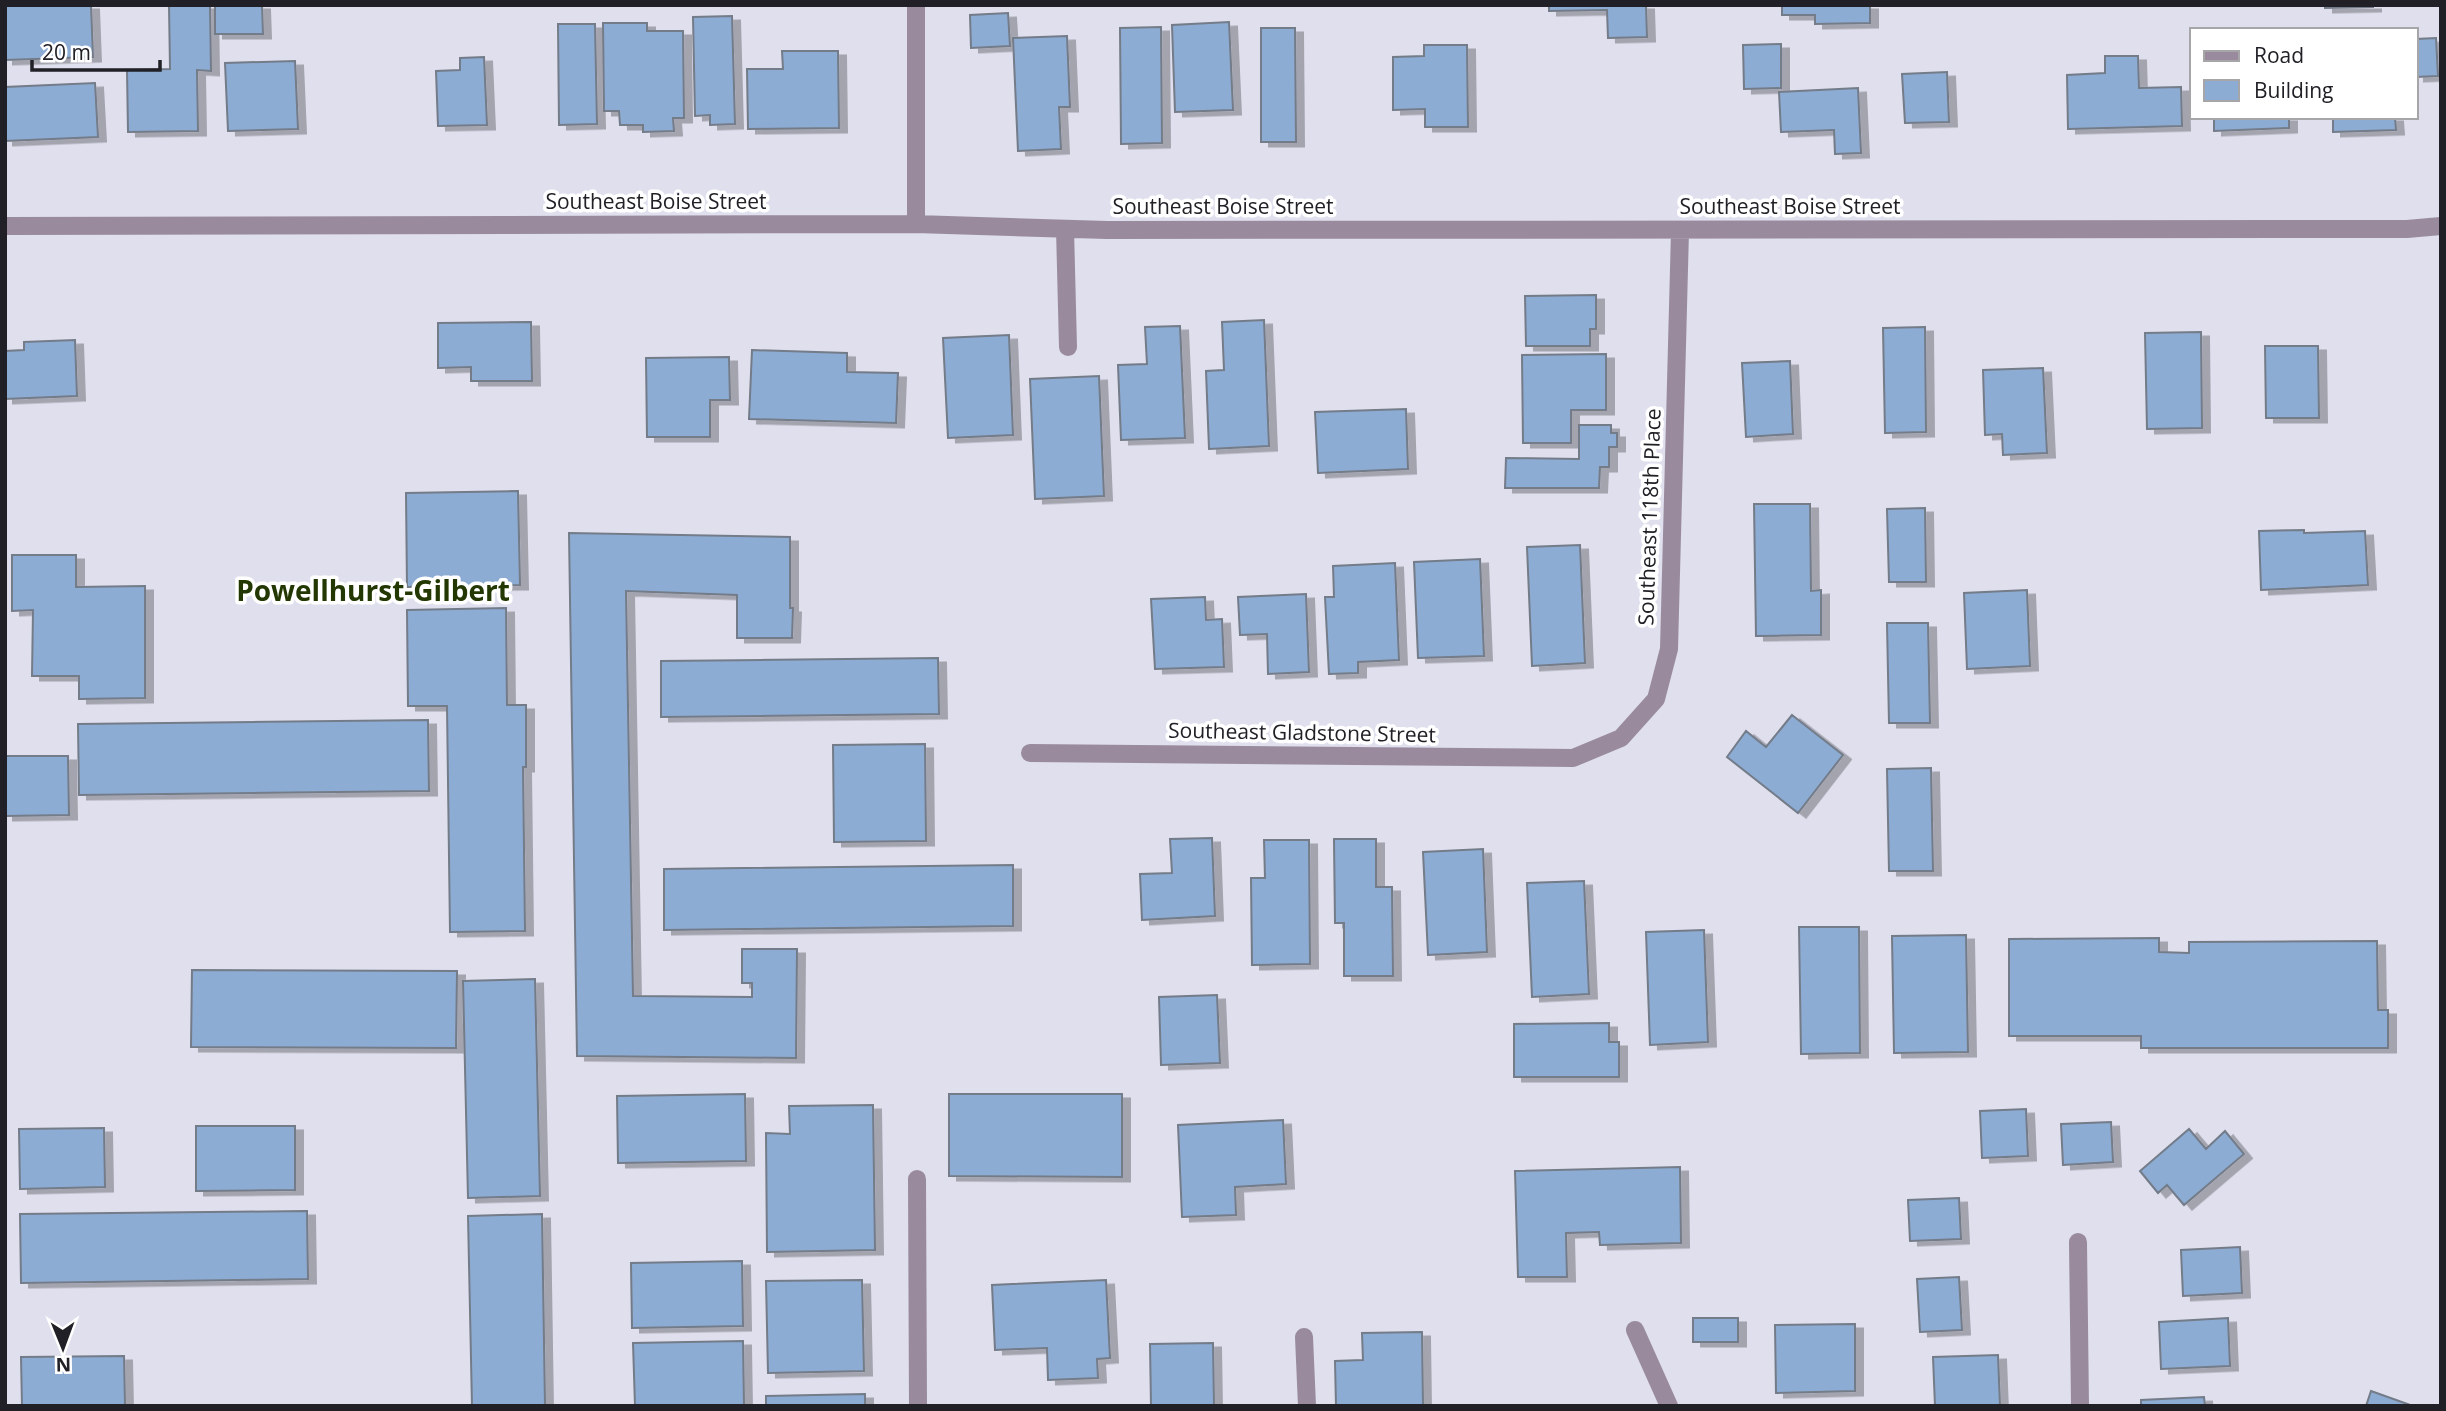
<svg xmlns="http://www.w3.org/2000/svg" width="2446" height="1411" font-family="'Open Sans',sans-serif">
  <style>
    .building { fill: #8dacd4; stroke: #737c88; stroke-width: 2; filter: url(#shadow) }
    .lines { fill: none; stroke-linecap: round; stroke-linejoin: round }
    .minor { stroke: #998b9d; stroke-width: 18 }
    .labels { text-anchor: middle; stroke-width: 7; stroke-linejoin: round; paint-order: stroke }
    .street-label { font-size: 21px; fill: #212026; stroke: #fff }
    .district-label { font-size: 28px; font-weight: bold; fill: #223702; stroke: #fff }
  </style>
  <defs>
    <filter id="shadow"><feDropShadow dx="8" dy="4.5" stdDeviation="0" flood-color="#0004"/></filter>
  </defs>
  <rect width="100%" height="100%" fill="#dfdfee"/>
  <path class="building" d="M5,5H91L93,57L5,60Z
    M169,5H210L211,71L197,70L198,131L128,132L127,70L170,69Z
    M215,5H262L263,34H215Z
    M1549,5H1646L1647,37L1608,38L1607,10L1549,11Z
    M1782,5H1870V23L1815,24V15H1782Z
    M2325,5H2373V7L2325,8Z
    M1008,13L1010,46L971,48L970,15Z
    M732,16L735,124L710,125V115L695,116L693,17Z
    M1229,22L1233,110L1175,112L1172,25Z
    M603,23H647V31H683L684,118H673L674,131L643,132V125H620L619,111H604Z
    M558,24H595L597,124L559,125Z
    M1161,27L1162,143L1121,144L1120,28Z
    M1261,28H1295L1296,142H1261Z
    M1067,36L1070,107H1059L1061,149L1018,151L1013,38Z
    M2436,38L2438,76L2416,77V39Z
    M1781,44V88L1744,89L1743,45Z
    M1424,45H1467L1468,127H1425V109L1393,110V57L1424,56Z
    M782,51H838L839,128L748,129L747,69H783Z
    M2105,56H2138L2139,88L2181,87L2182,126L2068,129L2067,75L2105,73Z
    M484,57L487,125L438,126L436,71L460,70V58Z
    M295,61L298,129L228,131L225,63Z
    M1947,72L1949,122L1905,123L1902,74Z
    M95,83L98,137L5,141V87Z
    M1858,88L1861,153L1835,154L1834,130L1781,132L1779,92Z
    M2214,117H2289V128L2214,131Z
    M2333,117H2395L2396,130L2333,132Z
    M1596,295V329H1590V346H1526L1525,296Z
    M1264,320L1269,446L1209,449L1206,371L1224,370L1222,322Z
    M531,322L532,381H471V367L438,368V323Z
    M1180,326L1185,438L1121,440L1118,365L1147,364L1145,327Z
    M1925,327L1926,432L1885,433L1883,328Z
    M2201,332L2202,428L2147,429L2145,333Z
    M1009,335L1013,435L948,438L943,338Z
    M75,340L77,396L5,399V351L24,350V342Z
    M2265,346H2318L2319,418H2266Z
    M752,350L847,353V372L898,373L896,423L749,419Z
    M1606,354V410H1571V443H1523L1522,355Z
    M729,357L730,400H710V437H647L646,358Z
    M1790,361L1793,434L1746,437L1742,363Z
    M2043,368L2047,453L2003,455L2002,434L1985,435L1983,370Z
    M1099,376L1104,496L1035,499L1030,379Z
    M1406,409L1408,469L1318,473L1315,412Z
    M1579,425H1611V433H1617V447H1609V467H1600L1599,488H1505L1506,458L1579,459Z
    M518,491L520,585L407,587L406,493Z
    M1754,504H1810L1811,591L1821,590V635L1756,636Z
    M1925,508L1926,582H1889L1887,509Z
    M2304,530V533L2365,531L2368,585L2261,590L2259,531Z
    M569,533L790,537V608H793L792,638H737V595L626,591L633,996L752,997V983H742V949H797L796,1058L577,1056Z
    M1580,545L1585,663L1532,666L1527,547Z
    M12,555H76V587L145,586V698L79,699V676H32L33,610L12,611Z
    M1480,559L1484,656L1418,658L1414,562Z
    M1395,563L1399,660L1358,662V673L1329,674L1325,597H1334L1333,566Z
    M2027,590L2030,666L1967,669L1964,593Z
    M1306,594L1309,672L1268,674L1267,634L1240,635L1238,597Z
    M1205,597L1206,620L1222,619L1224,667L1155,669L1151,599Z
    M506,608L507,705H526V767H523L525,931L450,932L447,706H408L407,610Z
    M1887,623H1928L1930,723H1889Z
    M938,658L939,714L661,717V661Z
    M1792,715L1843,755L1798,813L1727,757L1746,731L1766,747Z
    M428,720L429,791L79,795L78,724Z
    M925,744L926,841L834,842L833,745Z
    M5,756H68L69,815L5,816Z
    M1931,768L1933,871H1889L1887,769Z
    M1212,838L1215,916L1142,920L1140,874L1172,873L1170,839Z
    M1334,839H1376V887H1392L1393,976H1344V923H1335Z
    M1264,840H1309L1310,964L1252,965L1251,878H1265Z
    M1483,849L1487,952L1428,955L1423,852Z
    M1013,865V926L664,930V869Z
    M1584,881L1589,994L1532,997L1527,883Z
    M1799,927H1859L1860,1053L1801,1054Z
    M1704,930L1708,1042L1650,1045L1646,932Z
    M1966,935L1968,1052L1894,1053L1892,936Z
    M2159,938V952L2189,953V942L2377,941L2378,1010H2388V1048H2141V1036H2009V939Z
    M192,970L457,971L456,1048L191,1047Z
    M535,979L540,1196L468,1198L463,981Z
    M1217,995L1220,1063L1161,1065L1159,997Z
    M1609,1023V1042H1619V1077H1514V1024Z
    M745,1094L746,1161L618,1163L617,1096Z
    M949,1094H1122V1177L949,1176Z
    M873,1105L875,1250L767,1252L766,1133L790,1134L789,1106Z
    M2026,1109L2028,1156L1982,1158L1980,1111Z
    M1283,1120L1286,1184L1235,1187L1236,1215L1182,1217L1178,1125Z
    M2111,1122L2113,1162L2063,1165L2061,1124Z
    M196,1126H295V1190L196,1191Z
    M104,1128L105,1187L20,1189L19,1129Z
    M2189,1129L2206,1149L2225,1131L2244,1154L2184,1205L2167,1185L2158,1193L2140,1171Z
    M1680,1167L1681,1243L1600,1245L1599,1232L1566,1233L1567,1277H1518L1515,1171Z
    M1959,1198L1961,1239L1910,1241L1908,1200Z
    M307,1211L308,1279L21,1283L20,1214Z
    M542,1214L545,1406H472L468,1216Z
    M2240,1247L2242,1293L2183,1296L2181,1250Z
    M742,1261L743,1326L632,1328L631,1263Z
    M1959,1277L1962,1330L1920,1332L1917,1279Z
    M862,1280L864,1371L768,1373L766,1281Z
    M1106,1280L1110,1358L1097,1359L1098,1378L1048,1380L1047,1348L995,1350L992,1285Z
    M1693,1318H1738V1342H1693Z
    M2228,1318L2230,1366L2161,1369L2159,1322Z
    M1855,1324V1391L1776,1393L1775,1325Z
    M1422,1332L1423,1406H1336L1335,1361L1363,1360L1362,1333Z
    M743,1341L744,1406H635L633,1343Z
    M1213,1343L1214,1406H1151L1150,1344Z
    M1998,1355L2000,1406H1935L1933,1357Z
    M124,1356L125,1405L22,1406L21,1357Z
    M2371,1391L2413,1406H2366Z
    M865,1394V1406H766V1396Z
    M2204,1397L2205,1406H2141V1400Z"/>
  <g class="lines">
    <path class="minor" d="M916,5V224
      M5,226L916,224L1107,230L2407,229L2441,226
      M1065,229L1068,347
      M1030,753L1573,758L1621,738L1656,699L1669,649L1680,231
      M917,1179L918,1406
      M2078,1242L2080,1406
      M1635,1330L1669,1406
      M1304,1337L1307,1406"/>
  </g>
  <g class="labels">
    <g class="street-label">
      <text x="656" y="209">Southeast Boise Street</text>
      <text x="1223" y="214">Southeast Boise Street</text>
      <text x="1790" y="214">Southeast Boise Street</text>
      <text transform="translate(1650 517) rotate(-88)" y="7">Southeast 118th Place</text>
      <text transform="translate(1302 733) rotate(1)" y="7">Southeast Gladstone Street</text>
    </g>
    <g class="district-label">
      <text x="373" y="601">Powellhurst-Gilbert</text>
    </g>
  </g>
  <rect width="2446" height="1411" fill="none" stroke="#212026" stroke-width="14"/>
  <rect x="2190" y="28" width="228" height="91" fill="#ffffff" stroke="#a6a6a8" stroke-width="2"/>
  <rect x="2204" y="51" width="35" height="10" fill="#998b9d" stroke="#a6a6a8" stroke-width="2"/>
  <text x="2254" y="63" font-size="21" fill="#212026">Road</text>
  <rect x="2204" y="80" width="35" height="21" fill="#8dacd4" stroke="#a6a6a8" stroke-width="2"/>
  <text x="2254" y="98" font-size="21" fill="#212026">Building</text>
  <g transform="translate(63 1348) rotate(179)" stroke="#ffffff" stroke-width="5" paint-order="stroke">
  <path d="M0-5L12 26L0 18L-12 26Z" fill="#212026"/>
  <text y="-10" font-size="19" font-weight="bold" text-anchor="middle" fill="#212026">N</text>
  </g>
  <path d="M32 60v10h128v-10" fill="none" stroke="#212026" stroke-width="3.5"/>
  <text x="42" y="60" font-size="21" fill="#212026" stroke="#ffffff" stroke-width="5" paint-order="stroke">20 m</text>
</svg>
